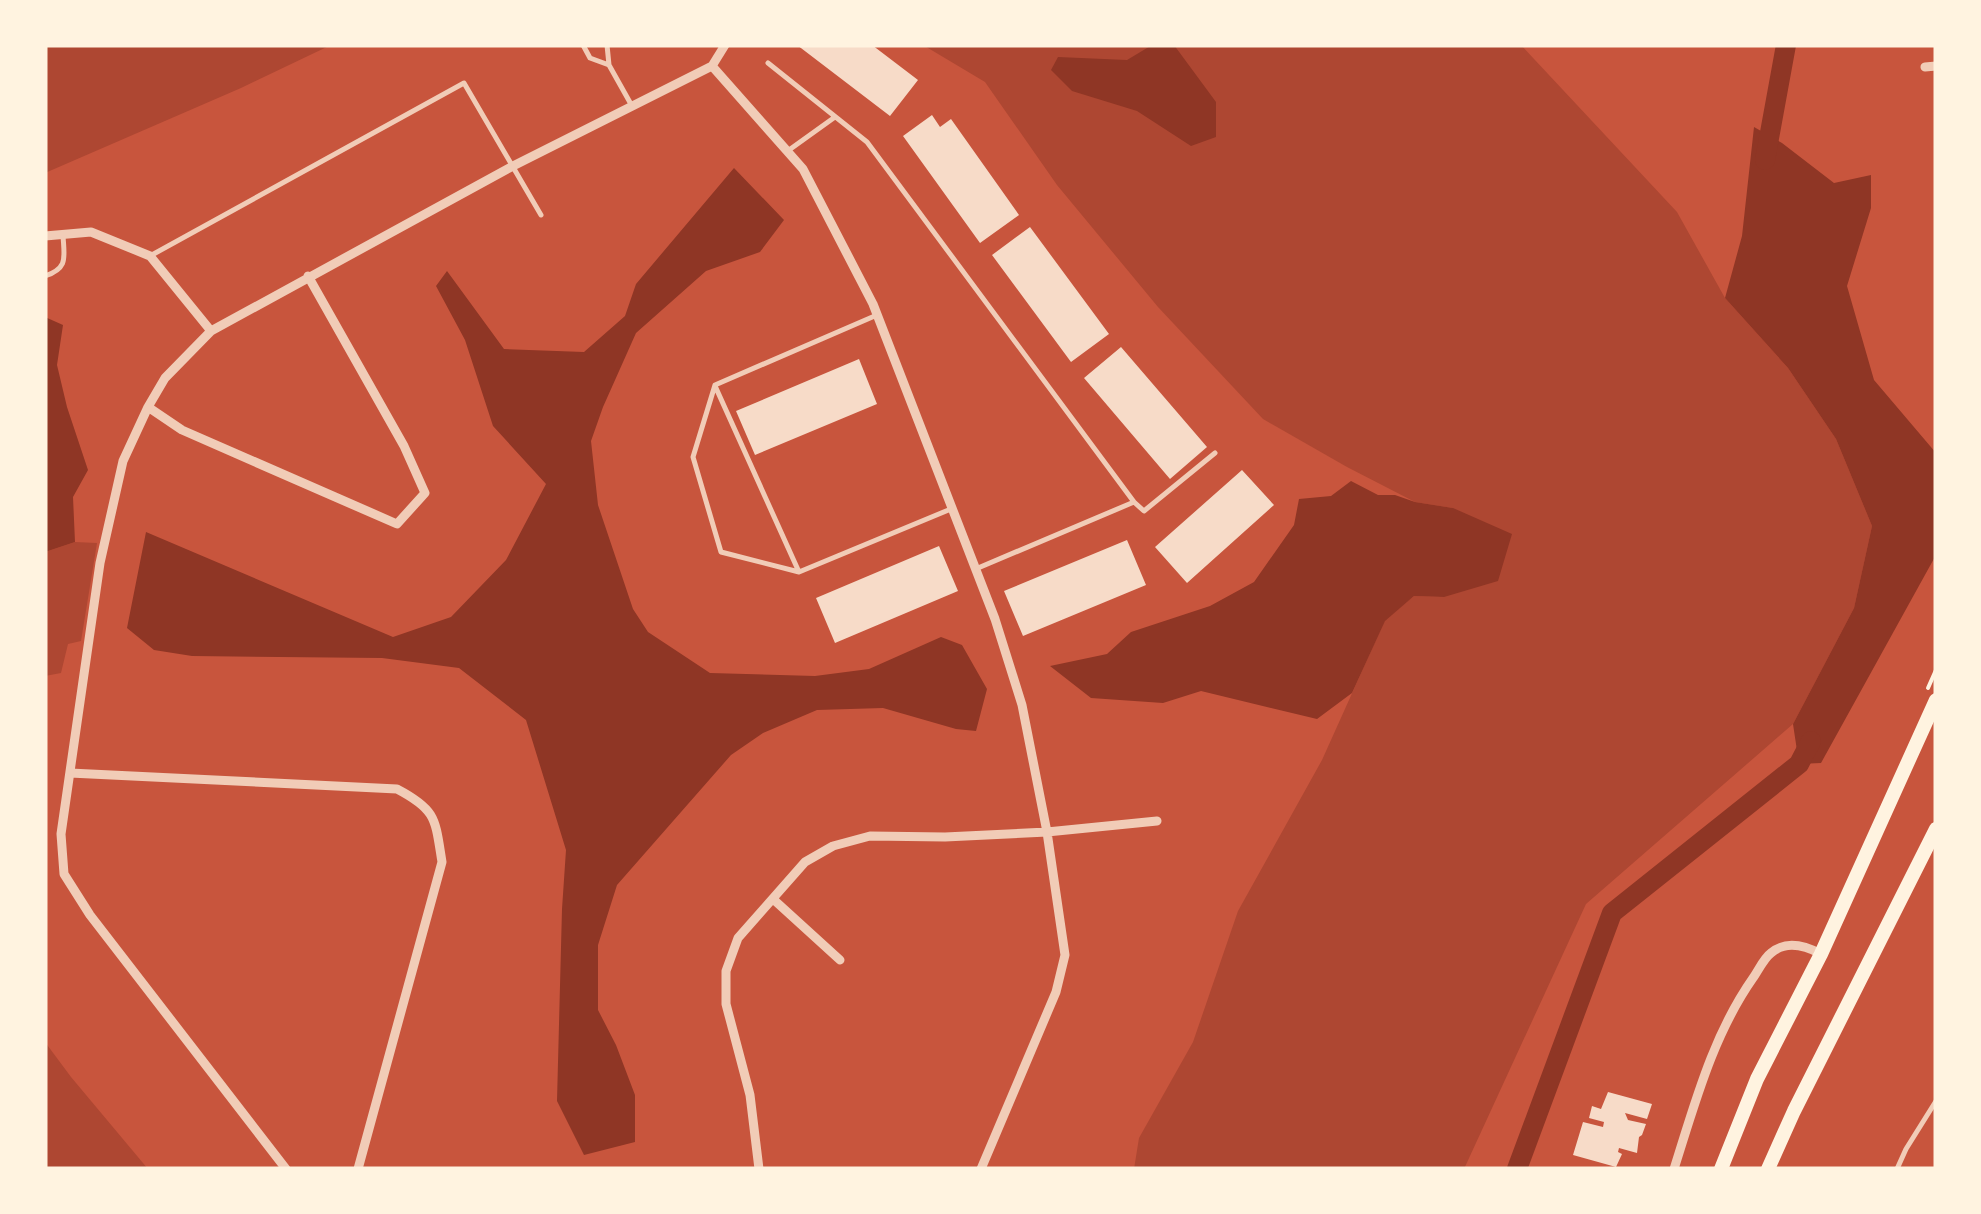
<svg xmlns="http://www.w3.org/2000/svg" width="1981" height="1214" font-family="'IBM Plex Sans',sans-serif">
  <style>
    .green { fill: #ae4732 }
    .water { fill: #8f3625 }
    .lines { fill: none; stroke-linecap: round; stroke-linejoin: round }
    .canal { stroke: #8f3625; stroke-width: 20 }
    .building { fill: #f7dbc8 }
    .path { stroke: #fff3e0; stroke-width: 4 }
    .service { stroke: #f1ccb7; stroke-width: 5 }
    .minor { stroke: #f1ccb7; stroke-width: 9 }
    .secondary { stroke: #fff3e0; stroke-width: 14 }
  </style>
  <rect width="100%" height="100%" fill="#c8553d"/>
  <path class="green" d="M45,45H331L241,88L45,173Z
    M923,45H1521L1677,212L1725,298L1788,368L1836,439L1872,526L1854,608L1793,724L1586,904L1464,1169H1134L1139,1138L1193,1042L1238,911L1322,760L1385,620L1414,596L1444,597L1453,508L1415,502L1347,467L1263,419L1158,307L1057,185L985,82Z
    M75,542L97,543L81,641L68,644L61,673L45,676V552Z
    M45,1042L71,1077L148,1169H45Z"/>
  <path class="water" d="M1152,45H1174L1216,102V137L1191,146L1137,111L1072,91L1051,70L1058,57L1127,60Z
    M1754,127L1782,143L1834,183L1871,175V208L1847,286L1874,380L1936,453V555L1821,763L1799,764L1793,724L1854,608L1872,526L1836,439L1788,368L1725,298L1742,236Z
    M734,168L784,220L760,252L706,271L636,333L603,407L591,441L598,505L633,609L648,632L710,673L815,676L869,669L941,637L962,645L987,689L976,731L956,729L883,708L817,710L763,733L731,755L617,885L598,945V1010L616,1045L635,1095V1142L584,1155L557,1101L562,909L566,850L526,720L459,668L382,658L192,656L154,650L127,628L146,532L393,637L451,617L506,560L546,484L493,426L465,340L436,286L447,271L504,349L584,352L625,316L636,284Z
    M45,317L63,325L57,365L67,407L88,470L73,497L75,542L45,552Z
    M1351,481L1378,495H1395L1415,502L1453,508L1512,534L1498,581L1444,597L1414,596L1385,621L1352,693L1317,719L1201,691L1163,703L1091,698L1050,666L1107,654L1131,632L1210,606L1254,582L1294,525L1299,499L1331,496Z"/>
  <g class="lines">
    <path class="canal" d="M1765,160L1786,45
      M1517,1169L1612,913L1799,764L1811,741"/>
  </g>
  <path class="building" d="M797,45H872L918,80L890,116Z
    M932,115L940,127L951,119L1019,215L980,243L903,136Z
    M1030,227L1109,334L1071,362L992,255Z
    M1121,347L1207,447L1170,479L1084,378Z
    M859,359L877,404L755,455L736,411Z
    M1242,470L1274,505L1187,583L1155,547Z
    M1127,540L1146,585L1023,636L1004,591Z
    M939,546L958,591L835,643L816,598Z
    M1608,1092L1652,1104L1647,1119L1625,1113L1628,1120L1646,1124L1642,1135L1639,1137L1637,1153L1619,1148L1618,1152L1622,1154L1616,1167L1573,1155L1583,1122L1603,1127L1604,1122L1589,1118L1592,1106L1601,1109Z"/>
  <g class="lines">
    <path class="path" d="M1928,688L1936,670"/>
    <path class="service" d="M583,45L590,58L609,65
      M607,45L609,65L632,106
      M768,63L867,142L1134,502
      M789,150L835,117
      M150,256L464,83L541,215
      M45,276C69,268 64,257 63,235
      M877,315L715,385L693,457L721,552L799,572L951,509
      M716,388L799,572
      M978,568L1134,502L1144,511L1215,453
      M1897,1169L1906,1149L1936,1101"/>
    <path class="minor" d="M712,66L803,169L873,304L995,619L1022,705L1047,832L1065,955L1056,992L981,1169
      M1925,67L1936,66
      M45,236L91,232L150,256L211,331
      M148,407L182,430L397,524L425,493L404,446L308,276
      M70,773L397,789C437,810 435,819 442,862L358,1169
      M773,899L840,960
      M286,1169L90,915L64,874L61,834L100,563L123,461L148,407L165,378L211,331L513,166L712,66L725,45
      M759,1169L750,1095L726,1004V971L738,938L805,862L833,846L870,836L945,837L1047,832L1157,821
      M1674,1169C1695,1103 1713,1035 1753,978C1758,971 1764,958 1771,953C1786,940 1806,946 1821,954"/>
    <path class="secondary" d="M1721,1169L1757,1079L1821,954L1936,700
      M1768,1169L1794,1111L1936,829"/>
  </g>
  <rect width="1981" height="1214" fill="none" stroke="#fff3e0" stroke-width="95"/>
</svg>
